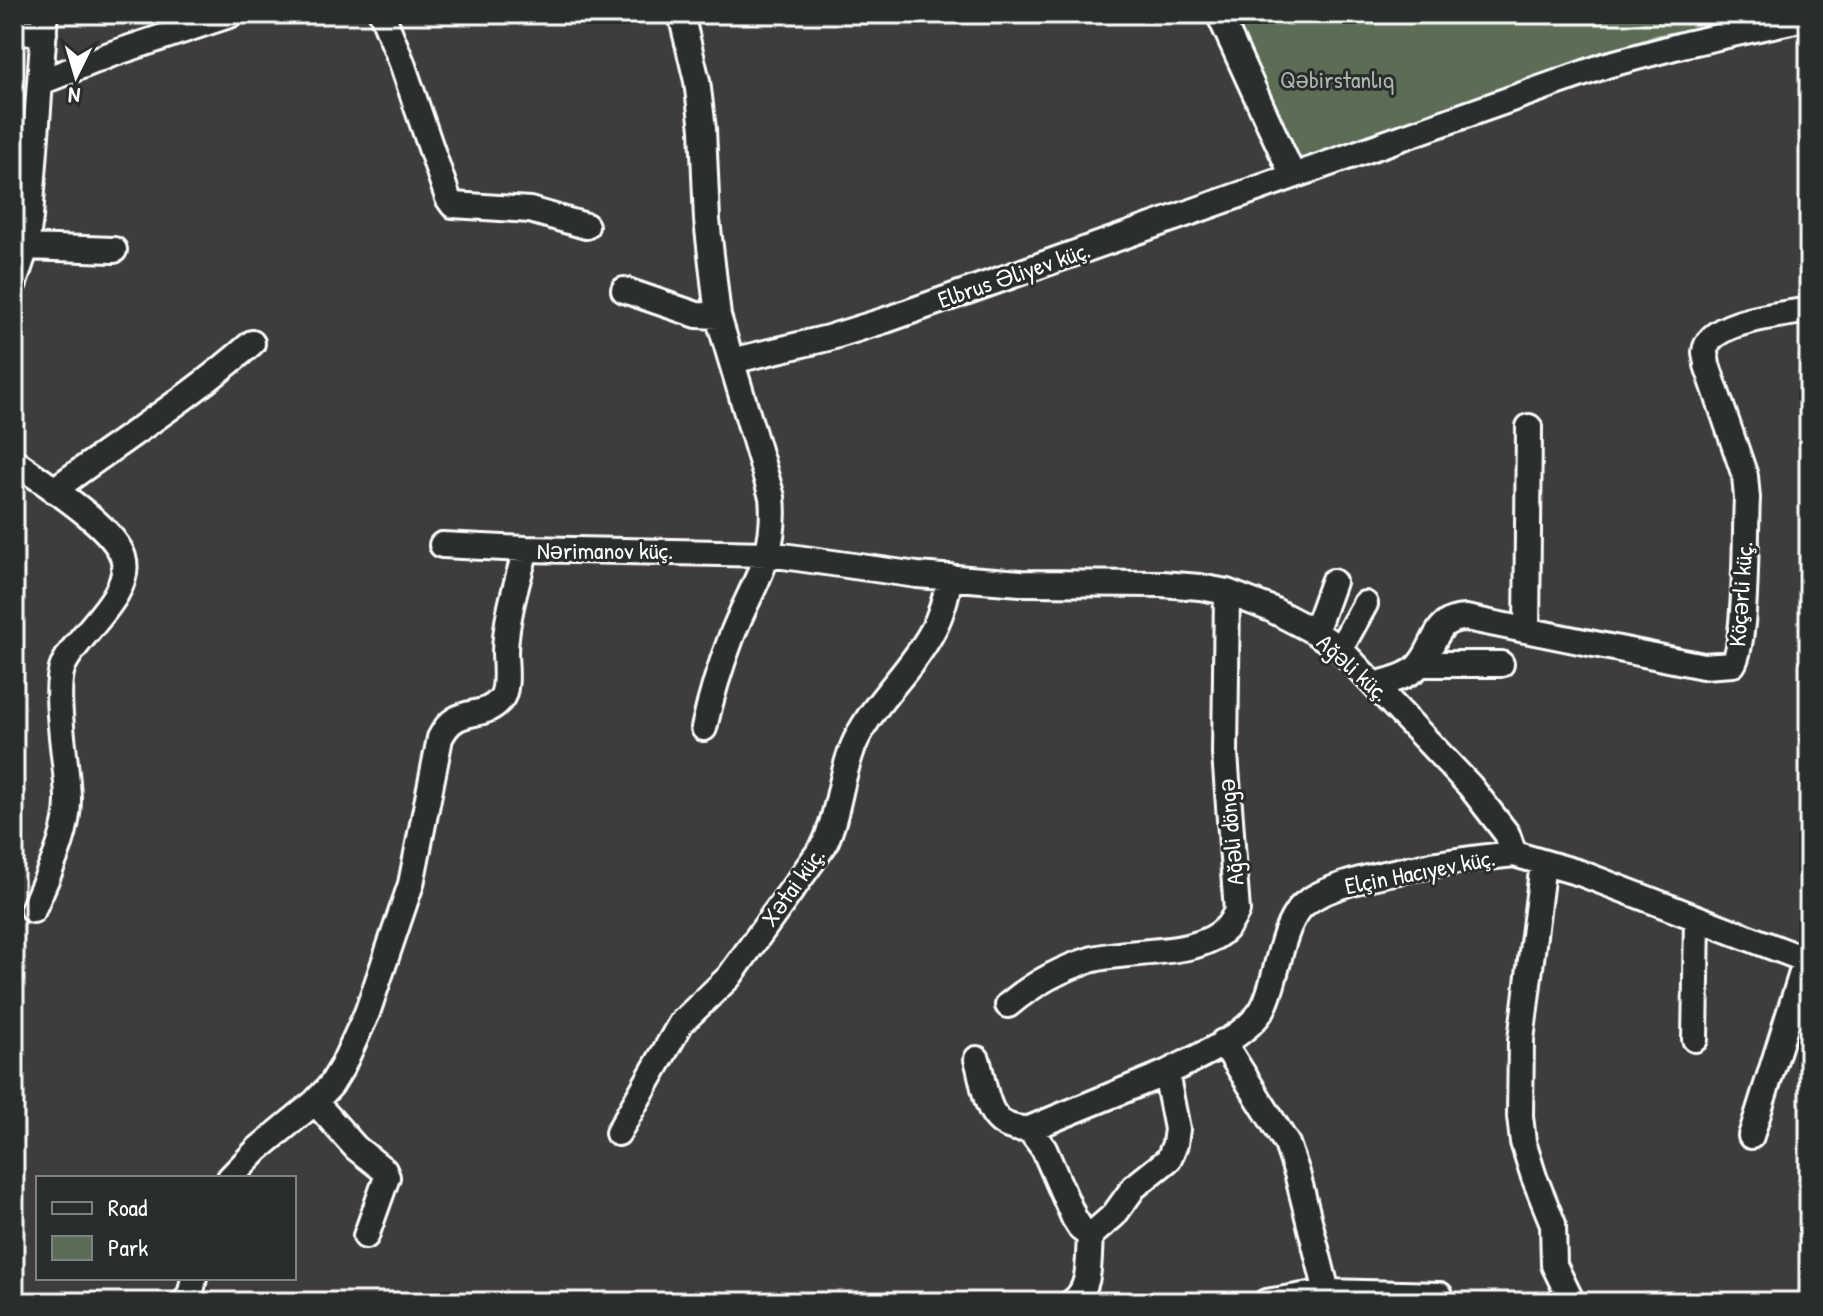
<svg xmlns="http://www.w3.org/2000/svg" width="1823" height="1316" font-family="'Patrick Hand',sans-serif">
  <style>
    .green { fill: #5b6c55; stroke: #adb6aa; stroke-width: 2 }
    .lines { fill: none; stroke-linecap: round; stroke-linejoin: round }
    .minor-casing { stroke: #fff; stroke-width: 30 }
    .minor { stroke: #2a2d2e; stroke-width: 24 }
    .labels { text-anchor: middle; stroke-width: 6; stroke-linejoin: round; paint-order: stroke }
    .park-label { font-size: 24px; fill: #adb6aa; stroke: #2a2d2e }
    .street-label { font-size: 24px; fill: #fff; stroke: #2a2d2e }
  </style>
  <rect width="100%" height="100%" fill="#3f3d3b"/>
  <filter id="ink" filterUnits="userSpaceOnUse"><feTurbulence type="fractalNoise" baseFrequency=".0125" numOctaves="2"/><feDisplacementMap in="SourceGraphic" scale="16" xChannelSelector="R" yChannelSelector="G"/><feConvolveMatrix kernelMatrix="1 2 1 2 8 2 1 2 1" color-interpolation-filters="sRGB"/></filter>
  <g filter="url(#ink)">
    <path class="green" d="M1234,14H1779L1659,35L1440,110L1302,165Z"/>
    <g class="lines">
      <defs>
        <path id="minor" d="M382,14L402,63L448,198L453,205L530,210L586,226
          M681,14L697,81L703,129L707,220L718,316L772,497C778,557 751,585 731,638C720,667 711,697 704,728
          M1219,14L1293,176
          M14,32L44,33
          M41,82L109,55L232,14
          M26,247L114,250
          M14,283L26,247L30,217L45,14
          M624,290L697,315L718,316
          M732,361L828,338L886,320L1607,65L1686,44L1809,17
          M14,461C42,482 113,525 123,557C135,594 75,636 63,666C52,692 68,768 68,800C68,838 47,875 33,910
          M54,490C120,441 190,398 252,343
          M442,545L526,549
          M1527,630L1529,427
          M1315,632L1333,582
          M1340,649L1365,604
          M1420,664H1501
          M1375,685C1390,680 1410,677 1420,664C1437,644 1434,618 1466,618L1703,666L1733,664C1747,643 1745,531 1747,498L1745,476L1707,365C1707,361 1705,356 1705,352C1708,320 1783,315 1809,310
          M1543,863L1521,1040L1520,1116L1523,1142L1534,1177L1553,1224L1554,1265L1572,1302
          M1008,1005C1032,985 1060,969 1090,960C1127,948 1199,959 1227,927C1231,923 1234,916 1237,911L1225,754L1227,592
          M1695,1039L1697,918
          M1223,1042L1287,1144L1297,1173L1327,1292L1266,1302
          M977,1059C987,1093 985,1131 1029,1129L1166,1073
          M315,1102L356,1148L384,1170L387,1177L366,1236
          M1029,1129L1044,1149L1074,1218L1081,1229L1090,1236
          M618,1133L681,1023L729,977L824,845C840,812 840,773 856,740C876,699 912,670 933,630C942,613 946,596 950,577
          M1751,1136L1806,960
          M230,1178L258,1149L315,1102L331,1085L342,1067L367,1013L411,884L440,738C457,703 481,722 500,700C509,690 505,665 505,652C506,617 517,583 526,549L769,554L917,575L1021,583L1162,584L1200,587L1227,592L1271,609L1315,632L1340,649L1470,786L1507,834L1514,854L1580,873L1809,961
          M1327,1292L1440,1295
          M185,1302L191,1292L194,1278
          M1072,1302C1092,1289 1088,1258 1090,1236L1114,1215L1134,1187L1169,1159L1175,1144L1177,1129L1166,1073C1195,1058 1252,1035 1265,1004C1278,976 1280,930 1301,907C1332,875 1468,859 1514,854"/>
      </defs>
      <use href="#minor" class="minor-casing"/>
      <use href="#minor" class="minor"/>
    </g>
  </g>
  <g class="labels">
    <g class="park-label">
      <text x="1337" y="88">Qəbirstanlıq</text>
    </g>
    <g class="street-label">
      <text transform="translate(1014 275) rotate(-19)" y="8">Elbrus Əliyev küç.</text>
      <text x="605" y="559">Nərimanov küç.</text>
      <text transform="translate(1741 594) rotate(-86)" y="8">Köçərli küç.</text>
      <text transform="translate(1353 668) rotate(42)" y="8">Ağəli küç.</text>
      <text transform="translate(1231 832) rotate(-95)" y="8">Ağəli döngə</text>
      <text transform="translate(1420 872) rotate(-11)" y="8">Elçin Hacıyev küç.</text>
      <text transform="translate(793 887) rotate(-54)" y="8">Xətai küç.</text>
    </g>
  </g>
  <rect width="1823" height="1316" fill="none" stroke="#2a2d2e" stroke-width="48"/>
  <rect x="24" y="24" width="1775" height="1268" fill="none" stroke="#fff" stroke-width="3" filter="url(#ink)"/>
  <rect x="36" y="1176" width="260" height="104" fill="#2a2d2e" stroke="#7f8182" stroke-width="2"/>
  <rect x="52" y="1202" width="40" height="12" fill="#2a2d2e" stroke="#7f8182" stroke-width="2"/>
  <text x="108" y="1216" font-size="24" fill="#ffffff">Road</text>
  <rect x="52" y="1236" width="40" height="24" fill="#5b6c55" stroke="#7f8182" stroke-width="2"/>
  <text x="108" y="1256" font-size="24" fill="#ffffff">Park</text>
  <g transform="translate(76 76) rotate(185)" stroke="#2a2d2e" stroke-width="6" paint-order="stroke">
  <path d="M0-6L14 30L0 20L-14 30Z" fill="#ffffff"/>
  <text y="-12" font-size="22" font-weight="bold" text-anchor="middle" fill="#ffffff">N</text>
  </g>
</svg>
